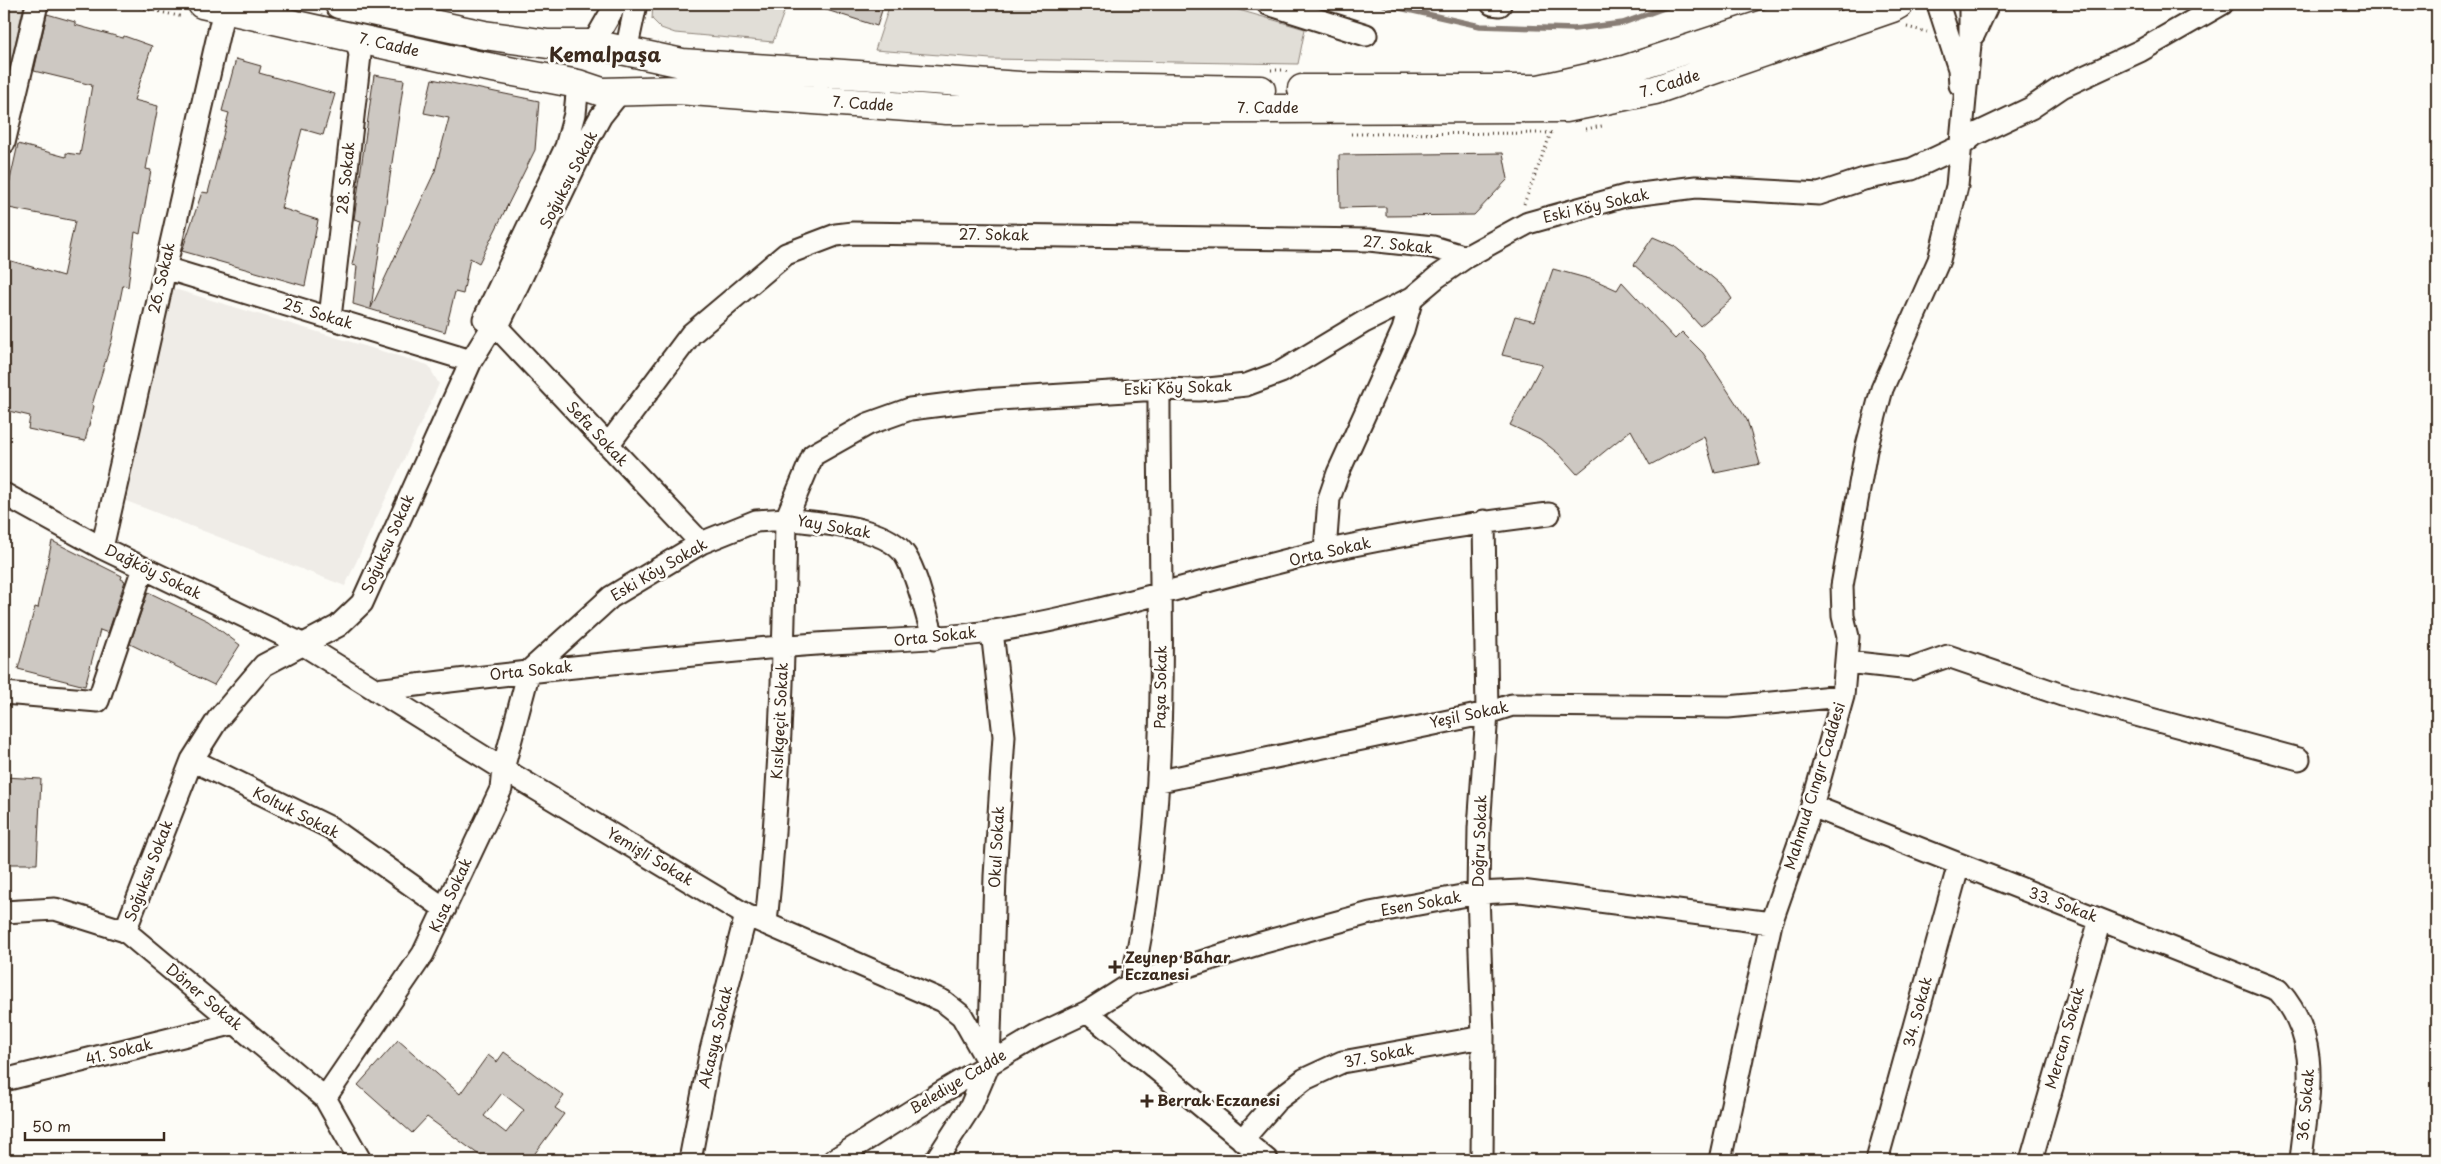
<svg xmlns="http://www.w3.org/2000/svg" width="2441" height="1164" font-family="'Playpen Sans',sans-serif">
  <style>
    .built { fill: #efece7 }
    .green { fill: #e1ded7; stroke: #8e847a }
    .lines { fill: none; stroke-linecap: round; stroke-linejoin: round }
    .stream { stroke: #887d74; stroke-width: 5.5 }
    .building { fill: #cdc8c2; stroke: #3b2a1e; fill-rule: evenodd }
    .street-casing { stroke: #3b2a1e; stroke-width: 25 }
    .secondary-casing { stroke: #3b2a1e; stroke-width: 31 }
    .path { stroke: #3b2a1e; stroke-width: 3; stroke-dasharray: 1 4; stroke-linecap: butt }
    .street { stroke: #fdfcf7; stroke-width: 21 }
    .secondary { stroke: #fdfcf7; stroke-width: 28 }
    .poi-dot { fill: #3b2a1e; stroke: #fdfcf7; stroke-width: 2 }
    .labels { text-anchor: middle; stroke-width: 5; stroke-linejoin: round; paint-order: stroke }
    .street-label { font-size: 15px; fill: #3b2a1e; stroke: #fdfcf7 }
    .poi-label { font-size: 15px; font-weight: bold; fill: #3b2a1e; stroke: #fdfcf7; text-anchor: start }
    .district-label { font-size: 20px; font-weight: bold; fill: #3b2a1e; stroke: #fdfcf7 }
  </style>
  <rect width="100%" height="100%" fill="#fdfcf7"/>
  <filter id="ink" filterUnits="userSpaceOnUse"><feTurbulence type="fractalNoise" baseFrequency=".02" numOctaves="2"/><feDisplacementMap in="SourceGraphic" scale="10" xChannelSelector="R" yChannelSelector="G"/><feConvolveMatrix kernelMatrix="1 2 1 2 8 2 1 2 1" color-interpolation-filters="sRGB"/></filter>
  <g filter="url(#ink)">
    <path class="built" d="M171,288L428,365L439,384L345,586L121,499Z"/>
    <path class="green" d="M4,4H24L7,81L4,79Z
      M653,4H787L773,42L675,33L661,28L652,19Z
      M890,4H1218L1305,29L1298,64L991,59L875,50Z"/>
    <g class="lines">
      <path class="stream" d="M1382,4L1480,26L1574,29L1623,23L1675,4"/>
    </g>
    <path class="building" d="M817,4H884L877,26L817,7Z
      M47,14L75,22V25L123,38L124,36L152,46L134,100L158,106L146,169L151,170L140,234L135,232L128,287L123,285L112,340L92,405L94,406L85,441L28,429L30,416L4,410V275L8,260L63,276L75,221L4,207L18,144L66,157V153L80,155L92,85L34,71Z
      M236,59L261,66L259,73L335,94L323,135L302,129L281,208L318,220L305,286L182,251L202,192L208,193L229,113L222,111Z
      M374,75L404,80L371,308L435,171L449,118L424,113L432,79L539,101L535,150L479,263L470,258L463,294L455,292L445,332L353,304L357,266L352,265L361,221L354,219Z
      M1503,153L1508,179L1474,215L1386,216V207L1340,208L1339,155Z
      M1653,237L1674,246L1724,287L1732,299L1700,326L1685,309L1634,265Z
      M1553,269L1597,281L1617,290L1622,282L1675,339L1682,332L1703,353L1747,420L1760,464L1715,473L1704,436L1650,465L1631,430L1577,474L1559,454L1540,439L1510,425L1542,364L1502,355L1515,316L1535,321Z
      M52,541L122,576L121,579L125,581L108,633L100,630L85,686L18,669L35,607L38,608Z
      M148,592L208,621L240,645L214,685L130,644Z
      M4,777L41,779L37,864H4Z
      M398,1040L460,1094L488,1055L497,1062L504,1052L564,1096L555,1108L564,1114L530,1160H486L427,1117L412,1133L358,1085ZM502,1093L524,1110L506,1133L484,1116Z"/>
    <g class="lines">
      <defs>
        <path id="street" d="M1268,4L1366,35
          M1492,4L1500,5
          M1938,4L1959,69L1960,85
          M1974,34L1988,4
          M593,44L616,4
          M626,51L636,4
          M578,84L575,114L566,147L484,319L494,324L701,543
          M4,143L37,4
          M165,268L471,361
          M330,318L360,55L356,38
          M608,445L691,334L786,254L836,235L853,233L1369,240L1433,247L1466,257
          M4,494L102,548L304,645L503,769L746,915L943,1001L962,1016L989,1064
          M102,548L224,9
          M1325,551L1329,499L1338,473L1403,330L1412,298
          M1847,662L1911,669L1948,656L2062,695L2299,759
          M376,690C510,673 645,659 780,647C849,640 919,642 988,632C1102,614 1212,577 1325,551C1398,535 1474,523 1549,514
          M4,693L98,701L143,568
          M192,760L331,828L445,909
          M1160,781L1487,713L1512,705L1728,707L1843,696
          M1812,806L2278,990C2324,1042 2307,1097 2301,1160
          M4,912L55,909L125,931L325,1098L360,1160
          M766,923C780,789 784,654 786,519C819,524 885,525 905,555C918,575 926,616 934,639
          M125,931L192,760L218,719L264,665L338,626L362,603L471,361L494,324H499L585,145L601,116L621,91
          M1131,984C1175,789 1158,587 1159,389
          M1087,1012L1267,1160
          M4,1080L235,1023
          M325,1098L423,954L501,789L503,769L529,671L611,597L701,543L756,521L786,519L813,455L868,424L910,409L982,400L1159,389L1199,390L1246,385L1281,372L1364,322L1412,298L1437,277L1466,257L1528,223L1625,196L1696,187L1819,194L1864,179L1912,169L1961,146L1974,135L2031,108L2062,87L2140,51L2222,4
          M1242,1140L1276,1101L1305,1079L1342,1062L1483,1037
          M2032,1157L2100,920
          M690,1160L711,1050L746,915
          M834,1160L937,1095L1038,1035L1087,1012L1131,984L1261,943L1370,913L1478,893L1521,891L1771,923
          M936,1160L971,1106L989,1064L995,876L1004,736L992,631
          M1482,1160L1483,1037L1478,893L1479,828L1487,713L1484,521
          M1720,1160L1771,923L1812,806L1843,696L1848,637L1843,616L1842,586L1866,450L1882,389L1939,260L1957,186L1970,44V4
          M1877,1160L1959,864"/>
        <path id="secondary" d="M202,4L472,64L578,84L602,92L678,90L947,110L1566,108L1655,90L1892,8L1899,4
          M339,4L484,35L548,44H593L682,63L1020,86L1261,90
          M1302,89H1539L1624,70L1825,4"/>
      </defs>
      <use href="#street" class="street-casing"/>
      <use href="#secondary" class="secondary-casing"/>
      <path class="path" d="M125,4L183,17
        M1907,27L1927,32
        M1271,70H1290
        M1586,129L1602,126
        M1351,134L1555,133
        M1524,204L1551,133"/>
      <use href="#street" class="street"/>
      <use href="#secondary" class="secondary"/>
    </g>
  </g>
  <g class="poi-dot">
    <path d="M1112.5 959.5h5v5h5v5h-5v5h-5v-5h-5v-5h5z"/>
    <path d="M1144.5 1093.5h5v5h5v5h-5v5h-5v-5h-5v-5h5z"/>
  </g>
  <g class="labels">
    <g class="street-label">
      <text transform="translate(389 45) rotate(13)" y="5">7. Cadde</text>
      <text transform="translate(1670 84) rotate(-17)" y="5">7. Cadde</text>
      <text transform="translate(863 104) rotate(4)" y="5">7. Cadde</text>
      <text x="1268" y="113">7. Cadde</text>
      <text transform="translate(346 178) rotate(-84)" y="5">28. Sokak</text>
      <text transform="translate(569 180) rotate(-63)" y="5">Soğuksu Sokak</text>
      <text transform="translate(1596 206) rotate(-13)" y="5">Eski Köy Sokak</text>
      <text transform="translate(994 235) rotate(1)" y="5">27. Sokak</text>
      <text transform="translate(1398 245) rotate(6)" y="5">27. Sokak</text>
      <text transform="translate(162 278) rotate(-77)" y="5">26. Sokak</text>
      <text transform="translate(318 314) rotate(17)" y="5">25. Sokak</text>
      <text transform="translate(1178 388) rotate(-2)" y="5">Eski Köy Sokak</text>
      <text transform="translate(597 434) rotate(47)" y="5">Sefa Sokak</text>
      <text transform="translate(834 527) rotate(10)" y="5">Yay Sokak</text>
      <text transform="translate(388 544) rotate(-66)" y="5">Soğuksu Sokak</text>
      <text transform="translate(1330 552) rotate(-13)" y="5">Orta Sokak</text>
      <text transform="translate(659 570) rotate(-30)" y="5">Eski Köy Sokak</text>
      <text transform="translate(153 572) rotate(26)" y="5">Dağköy Sokak</text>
      <text transform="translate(935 637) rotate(-6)" y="5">Orta Sokak</text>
      <text transform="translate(531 671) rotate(-6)" y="5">Orta Sokak</text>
      <text transform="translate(1161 687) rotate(-89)" y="5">Paşa Sokak</text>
      <text transform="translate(1469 715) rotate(-12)" y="5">Yeşil Sokak</text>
      <text transform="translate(780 721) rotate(-87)" y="5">Kısıkgeçit Sokak</text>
      <text transform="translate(1815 786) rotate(-73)" y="5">Mahmud Cıngır Caddesi</text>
      <text transform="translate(296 813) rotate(27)" y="5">Koltuk Sokak</text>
      <text transform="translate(1480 841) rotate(-88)" y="5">Doğru Sokak</text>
      <text transform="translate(997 847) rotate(-87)" y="5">Okul Sokak</text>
      <text transform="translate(650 857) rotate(31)" y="5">Yemişli Sokak</text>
      <text transform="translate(149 871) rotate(-69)" y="5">Soğuksu Sokak</text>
      <text transform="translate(451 895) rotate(-65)" y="5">Kısa Sokak</text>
      <text transform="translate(1421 904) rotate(-10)" y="5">Esen Sokak</text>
      <text transform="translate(2063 905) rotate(21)" y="5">33. Sokak</text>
      <text transform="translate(204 997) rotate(40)" y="5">Döner Sokak</text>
      <text transform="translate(1918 1012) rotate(-75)" y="5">34. Sokak</text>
      <text transform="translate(716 1037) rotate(-77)" y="5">Akasya Sokak</text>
      <text transform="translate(2065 1038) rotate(-74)" y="5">Mercan Sokak</text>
      <text transform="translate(119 1052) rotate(-14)" y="5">41. Sokak</text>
      <text transform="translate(1379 1056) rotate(-11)" y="5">37. Sokak</text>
      <text transform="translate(958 1082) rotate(-31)" y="5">Belediye Cadde</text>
      <text transform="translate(2306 1105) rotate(-85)" y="5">36. Sokak</text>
    </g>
    <g class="poi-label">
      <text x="1125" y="963">Zeynep Bahar<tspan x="1125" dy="17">Eczanesi</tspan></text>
      <text x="1157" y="1106">Berrak Eczanesi</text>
    </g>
    <g class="district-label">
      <text x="605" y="62">Kemalpaşa</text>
    </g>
  </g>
  <rect width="2441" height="1164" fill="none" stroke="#fdfcf7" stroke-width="20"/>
  <rect x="10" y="10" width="2421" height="1144" fill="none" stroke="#3b2a1e" stroke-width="2" filter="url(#ink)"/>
  <path d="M25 1132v8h139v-8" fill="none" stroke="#3b2a1e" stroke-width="2.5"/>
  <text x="32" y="1132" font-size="15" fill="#3b2a1e" stroke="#fdfcf7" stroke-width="4" paint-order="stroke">50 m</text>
</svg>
